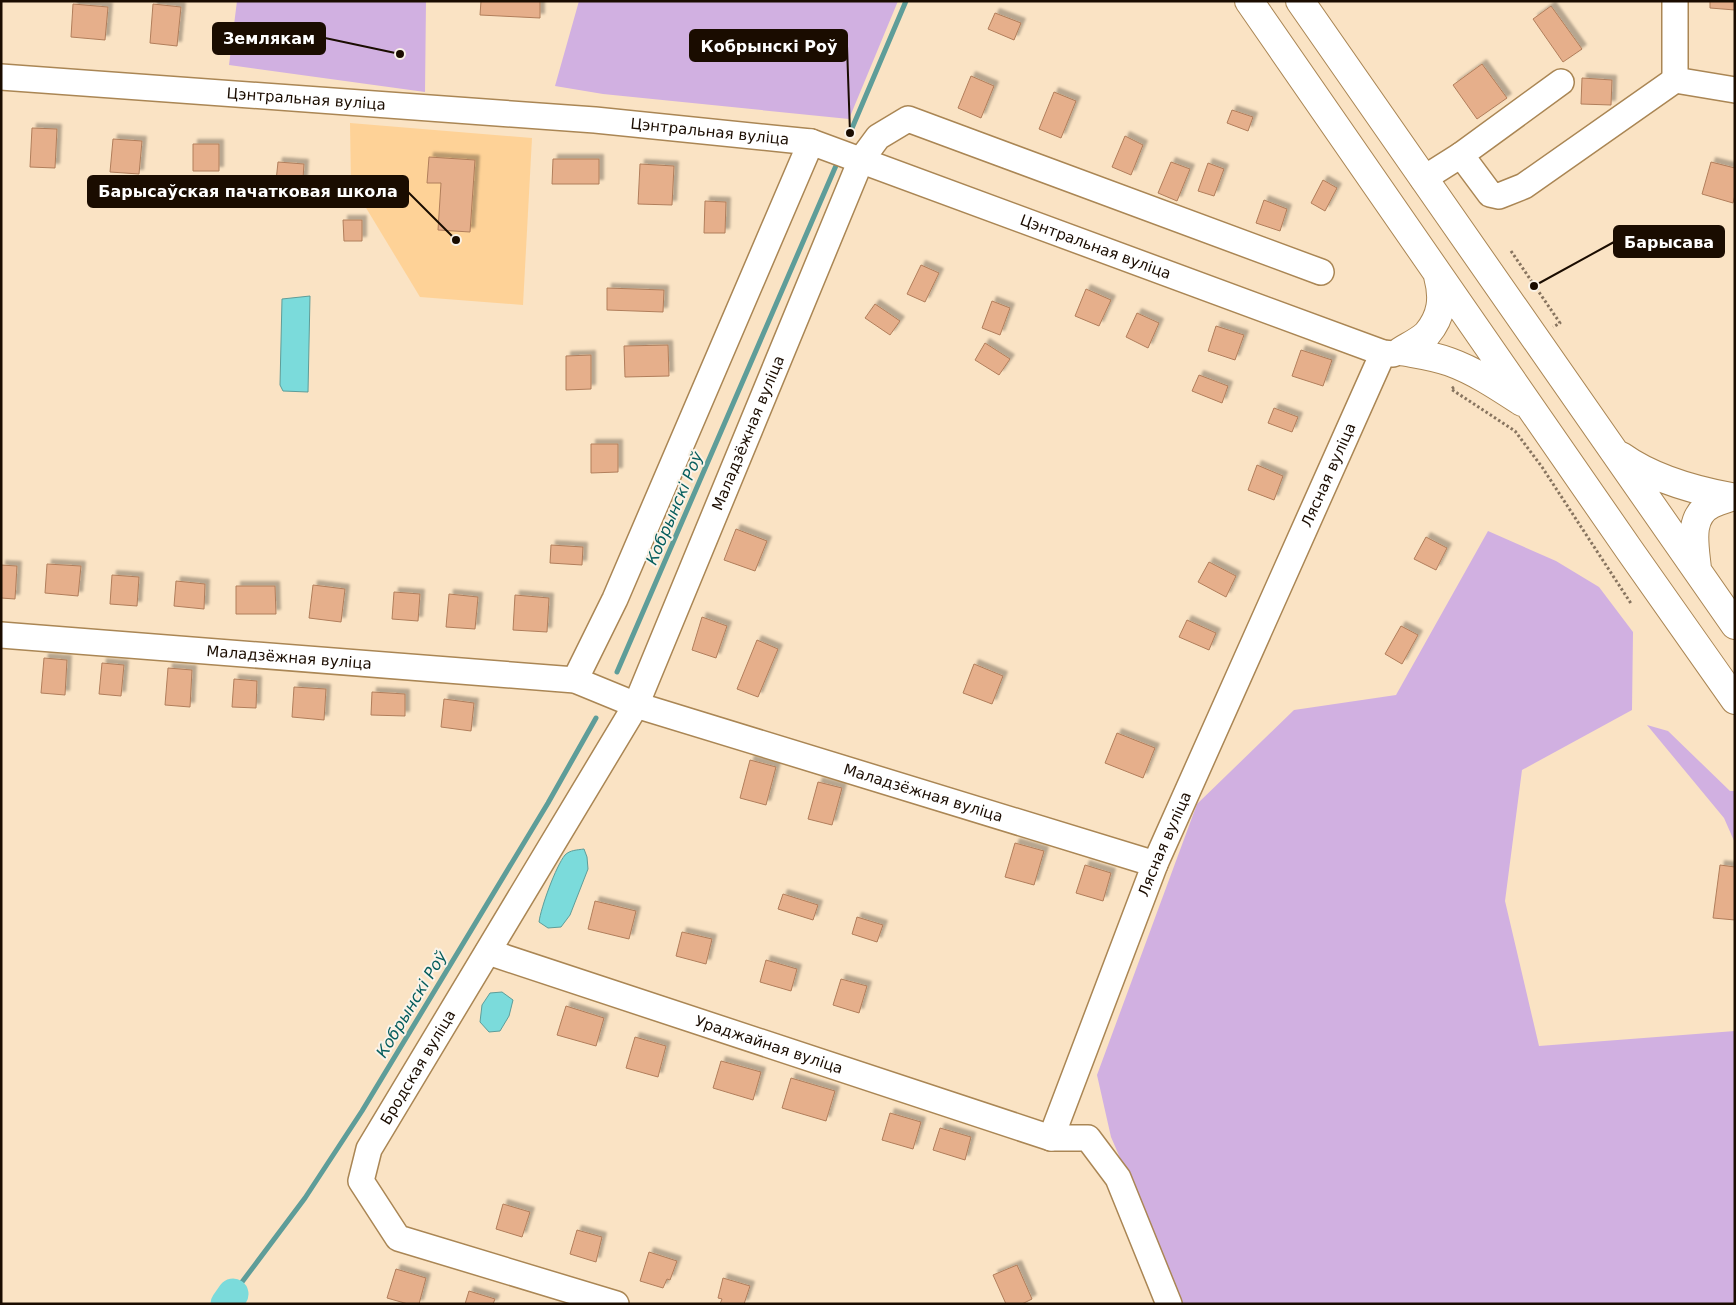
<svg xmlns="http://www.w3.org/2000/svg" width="1736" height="1305" font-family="'DejaVu Sans',sans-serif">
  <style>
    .built { fill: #fed297 }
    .green { fill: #d1b0e1 }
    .water { fill: #7bdbdb; stroke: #5e9d99 }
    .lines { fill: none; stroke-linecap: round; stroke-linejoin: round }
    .stream { stroke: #5e9d99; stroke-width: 5 }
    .river { stroke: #7bdbdb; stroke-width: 31 }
    .building { fill: #e6af8b; stroke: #b17e5b; filter: url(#shadow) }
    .minor-casing { stroke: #aa8654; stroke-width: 28 }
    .highway-casing { stroke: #aa8654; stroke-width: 30 }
    .path { stroke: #87745f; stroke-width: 3; stroke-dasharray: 2.5 2.5; stroke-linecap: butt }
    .minor { stroke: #fff; stroke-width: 25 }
    .highway { stroke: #fff; stroke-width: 28 }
    .labels { text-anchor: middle; stroke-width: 4; stroke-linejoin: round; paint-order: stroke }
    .street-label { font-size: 15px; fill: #1a0c00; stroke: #faf3e8 }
    .water-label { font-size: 16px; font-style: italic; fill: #055d5d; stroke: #faf3e8 }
    .leader { fill: none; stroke: #1a0c00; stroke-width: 2 }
    .callout-dot { fill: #1a0c00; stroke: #faf3e8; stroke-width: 2 }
    .callout { fill: #1a0c00; stroke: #1a0c00; stroke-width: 2 }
    .callout-label { font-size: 16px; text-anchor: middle; font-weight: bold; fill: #fff }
  </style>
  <defs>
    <filter id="shadow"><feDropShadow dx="4.5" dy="-4.5" stdDeviation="1" flood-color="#0004"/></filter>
  </defs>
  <rect width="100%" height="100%" fill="#fae3c4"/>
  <path class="built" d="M350,123L532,138L523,305L420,297L351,183Z"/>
  <path class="green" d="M237,1H426L425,92L229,65Z
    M579,1H898L849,119L603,94L555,86Z
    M1488,531L1556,561L1599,587L1633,632L1632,710L1522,770L1505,901L1539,1046L1735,1031V1304H1183L1111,1137L1097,1075L1197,804L1294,710L1396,695Z
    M1647,725L1668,731L1730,791H1735V843L1724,818Z"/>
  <path class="water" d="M310,296L308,392L283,391L280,385L282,299Z
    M584,849L587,857L588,869L570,915L561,927L548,928L539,922C541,907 556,866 565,855C570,850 577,850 584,849Z
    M502,992L513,1000L509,1016L500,1031L489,1032L480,1022L482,1005L490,993Z"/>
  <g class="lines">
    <path class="stream" d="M850,133L906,1
      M617,672L838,161
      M233,1294L305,1198L362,1111L548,803L596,718"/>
    <path class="river" d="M226,1304L233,1294"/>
  </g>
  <path class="building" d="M481,1H540V18L480,15Z
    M1710,1H1735V10L1710,8Z
    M73,4L108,7L105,40L71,37Z
    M153,4L181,7L177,46L150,43Z
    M1551,6L1582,49L1563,62L1533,19Z
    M995,13L1021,23L1014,40L988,29Z
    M1482,64L1507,98L1477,119L1453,85Z
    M971,76L994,86L981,118L958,108Z
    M1582,78L1612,80L1611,105L1581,104Z
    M1054,92L1076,101L1061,138L1039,129Z
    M1232,110L1253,117L1248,131L1227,123Z
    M32,128L57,129L55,168L30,167Z
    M1125,136L1143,145L1131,175L1112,167Z
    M113,139L142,141L139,174L110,172Z
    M193,144H219V171H193Z
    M429,157L475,160L470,232L438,230L441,183H427Z
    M553,159H599V184H552Z
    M278,162L304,164L302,193L275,191Z
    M1171,162L1190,169L1177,201L1158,193Z
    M1711,162L1735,168V195L1733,203L1702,194Z
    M1208,163L1224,169L1214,196L1198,191Z
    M640,164L674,166L672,205L638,204Z
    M1323,180L1337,188L1325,211L1311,203Z
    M1264,200L1287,209L1280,231L1256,223Z
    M705,201L726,202L725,233H704Z
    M343,220H362V241H344Z
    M921,265L939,273L925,302L907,294Z
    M607,288L664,290L663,312L607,310Z
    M1086,289L1111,300L1099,326L1075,316Z
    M992,301L1010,308L1000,335L982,328Z
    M875,304L900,321L890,335L865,318Z
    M1137,313L1159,323L1148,348L1126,337Z
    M1216,326L1244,335L1235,360L1208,351Z
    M985,343L1010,359L999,375L975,360Z
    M668,345L669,376L625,377L624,346Z
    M1301,350L1332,360L1323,386L1292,376Z
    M591,355V389L566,390V356Z
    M1199,375L1228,386L1222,403L1192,391Z
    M1274,408L1298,417L1292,432L1268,423Z
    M591,444H618V472L591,473Z
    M1257,465L1283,476L1274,500L1248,490Z
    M736,529L767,541L755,571L724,560Z
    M1426,537L1447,548L1436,570L1414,559Z
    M551,545L583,547L582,565L550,563Z
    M1209,562L1236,576L1226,597L1198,582Z
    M47,564L81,566L78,596L45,593Z
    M1,565L17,566L15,599L1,598Z
    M112,575L139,577L137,606L110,604Z
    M176,581L205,584L204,609L174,606Z
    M313,585L345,589L341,622L309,618Z
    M236,586H275L276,614H236Z
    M394,592L420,594L418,621L392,619Z
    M449,594L478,597L475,629L446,627Z
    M515,595L549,598L547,632L513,630Z
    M702,617L727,626L716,658L692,650Z
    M1187,620L1216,633L1209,650L1179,637Z
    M1401,626L1418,635L1402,664L1385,654Z
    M757,640L778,649L758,697L737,689Z
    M44,658L67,660L65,695L41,693Z
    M102,663L124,665L121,696L99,694Z
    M974,664L1003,676L992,704L963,693Z
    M168,668L192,670L190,707L165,705Z
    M234,679L257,681L256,708L232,707Z
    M294,687L326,689L324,720L292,717Z
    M372,692L405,694V716L371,715Z
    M444,699L474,703L471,731L441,727Z
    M1117,733L1155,748L1143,778L1105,763Z
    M750,760L776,767L766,805L740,798Z
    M818,782L842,788L832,825L808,819Z
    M1015,843L1044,851L1034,885L1005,877Z
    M1085,865L1111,873L1103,901L1076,893Z
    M1720,865L1735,867V920L1713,918Z
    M783,894L818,905L813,920L778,909Z
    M595,901L636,911L629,939L588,929Z
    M857,917L883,925L877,942L852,934Z
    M682,932L712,939L706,964L676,956Z
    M766,960L797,969L791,991L760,982Z
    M841,979L867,986L859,1013L833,1005Z
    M566,1006L604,1018L596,1046L557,1035Z
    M635,1037L666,1046L658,1077L626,1068Z
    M721,1061L761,1072L753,1100L713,1088Z
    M791,1078L835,1091L826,1121L782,1108Z
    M890,1113L921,1122L913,1149L882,1140Z
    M940,1128L971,1137L965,1160L933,1150Z
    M503,1204L530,1212L522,1237L496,1229Z
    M577,1230L602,1237L596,1262L570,1254Z
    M649,1252L677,1261L670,1280L667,1279L663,1288L640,1281Z
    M1017,1265L1032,1299L1022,1304H1006L993,1275Z
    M396,1269L426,1278L419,1304H408L387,1298Z
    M723,1278L750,1286L744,1304H720L722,1299L718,1298Z
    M469,1291L495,1299L493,1304H465Z"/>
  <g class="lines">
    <defs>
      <g id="minor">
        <path id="s1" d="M1,77L595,120L811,142L1383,353L1393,354L1401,351"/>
        <path d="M1675,80V1"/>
        <path d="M1675,80L1735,90"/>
        <path d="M1561,82L1461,155L1490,194L1499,196L1524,186L1675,80"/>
        <path d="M1423,179L1461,155"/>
        <path id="s2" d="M1,635L575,680L636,705L1155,864"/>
        <path d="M575,680L615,599L811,142"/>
        <path id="s3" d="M488,952L1051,1138"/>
        <path id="s4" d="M616,1304L398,1238L361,1181L369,1149L636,705L861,160L878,137L908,119L1321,272"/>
        <path id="s5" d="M1169,1304L1118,1178L1088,1138H1051L1155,864L1383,353"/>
      </g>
      <path id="highway" d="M1249,1L1630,551L1735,700
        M1300,1L1735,625
        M1401,351C1417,354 1434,356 1450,362C1475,371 1499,387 1522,402
        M1401,351C1409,346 1420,341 1427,334C1442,316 1444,298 1438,276
        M1621,456C1653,479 1693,490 1731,497
        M1697,569C1695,547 1687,516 1712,504C1718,501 1725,499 1731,497"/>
    </defs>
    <use href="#minor" class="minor-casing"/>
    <use href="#highway" class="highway-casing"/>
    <path class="path" d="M1511,251L1560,323L1553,327
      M1454,387L1451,389L1515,431L1542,467L1632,605"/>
    <use href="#minor" class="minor"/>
    <use href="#highway" class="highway"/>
  </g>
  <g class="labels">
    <g class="street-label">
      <text dy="5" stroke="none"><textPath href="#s1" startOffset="306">Цэнтральная вуліца</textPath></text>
      <text dy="5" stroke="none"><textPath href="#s1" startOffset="711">Цэнтральная вуліца</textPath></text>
      <text dy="5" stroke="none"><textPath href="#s1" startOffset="1116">Цэнтральная вуліца</textPath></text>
      <text dy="5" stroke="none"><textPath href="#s4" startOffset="1141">Маладзёжная вуліца</textPath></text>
      <text dy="5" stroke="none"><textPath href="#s5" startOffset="942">Лясная вуліца</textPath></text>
      <text dy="5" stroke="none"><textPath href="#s2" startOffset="289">Маладзёжная вуліца</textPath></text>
      <text dy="5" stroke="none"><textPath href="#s2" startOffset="942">Маладзёжная вуліца</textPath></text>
      <text dy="5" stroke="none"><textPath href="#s5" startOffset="538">Лясная вуліца</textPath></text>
      <text dy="5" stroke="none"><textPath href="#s3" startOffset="296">Ураджайная вуліца</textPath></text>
      <text dy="5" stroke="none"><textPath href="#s4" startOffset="424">Бродская вуліца</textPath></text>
    </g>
    <g class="water-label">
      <text transform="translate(674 508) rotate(-67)" y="6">Кобрынскі Роў</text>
      <text transform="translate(411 1004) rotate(-59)" y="6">Кобрынскі Роў</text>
    </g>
  </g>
  <path class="leader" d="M400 54L325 38M850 133L847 46M456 240L408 192M1534 286L1614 242"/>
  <g class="callout-dot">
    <circle cx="400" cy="54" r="5"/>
    <circle cx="850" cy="133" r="5"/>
    <circle cx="456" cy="240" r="5"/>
    <circle cx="1534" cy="286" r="5"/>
  </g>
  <g class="callout">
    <rect x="213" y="23" width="112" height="31" rx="5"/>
    <rect x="690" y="30" width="157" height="31" rx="5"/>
    <rect x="88" y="176" width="320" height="31" rx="5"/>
    <rect x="1614" y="226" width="110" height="31" rx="5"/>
  </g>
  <g class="callout-label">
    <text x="269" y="44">Землякам</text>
    <text x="769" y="52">Кобрынскі Роў</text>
    <text x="248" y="197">Барысаўская пачатковая школа</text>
    <text x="1669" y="248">Барысава</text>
  </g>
  <rect width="1736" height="1305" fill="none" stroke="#1a0c00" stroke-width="5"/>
</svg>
